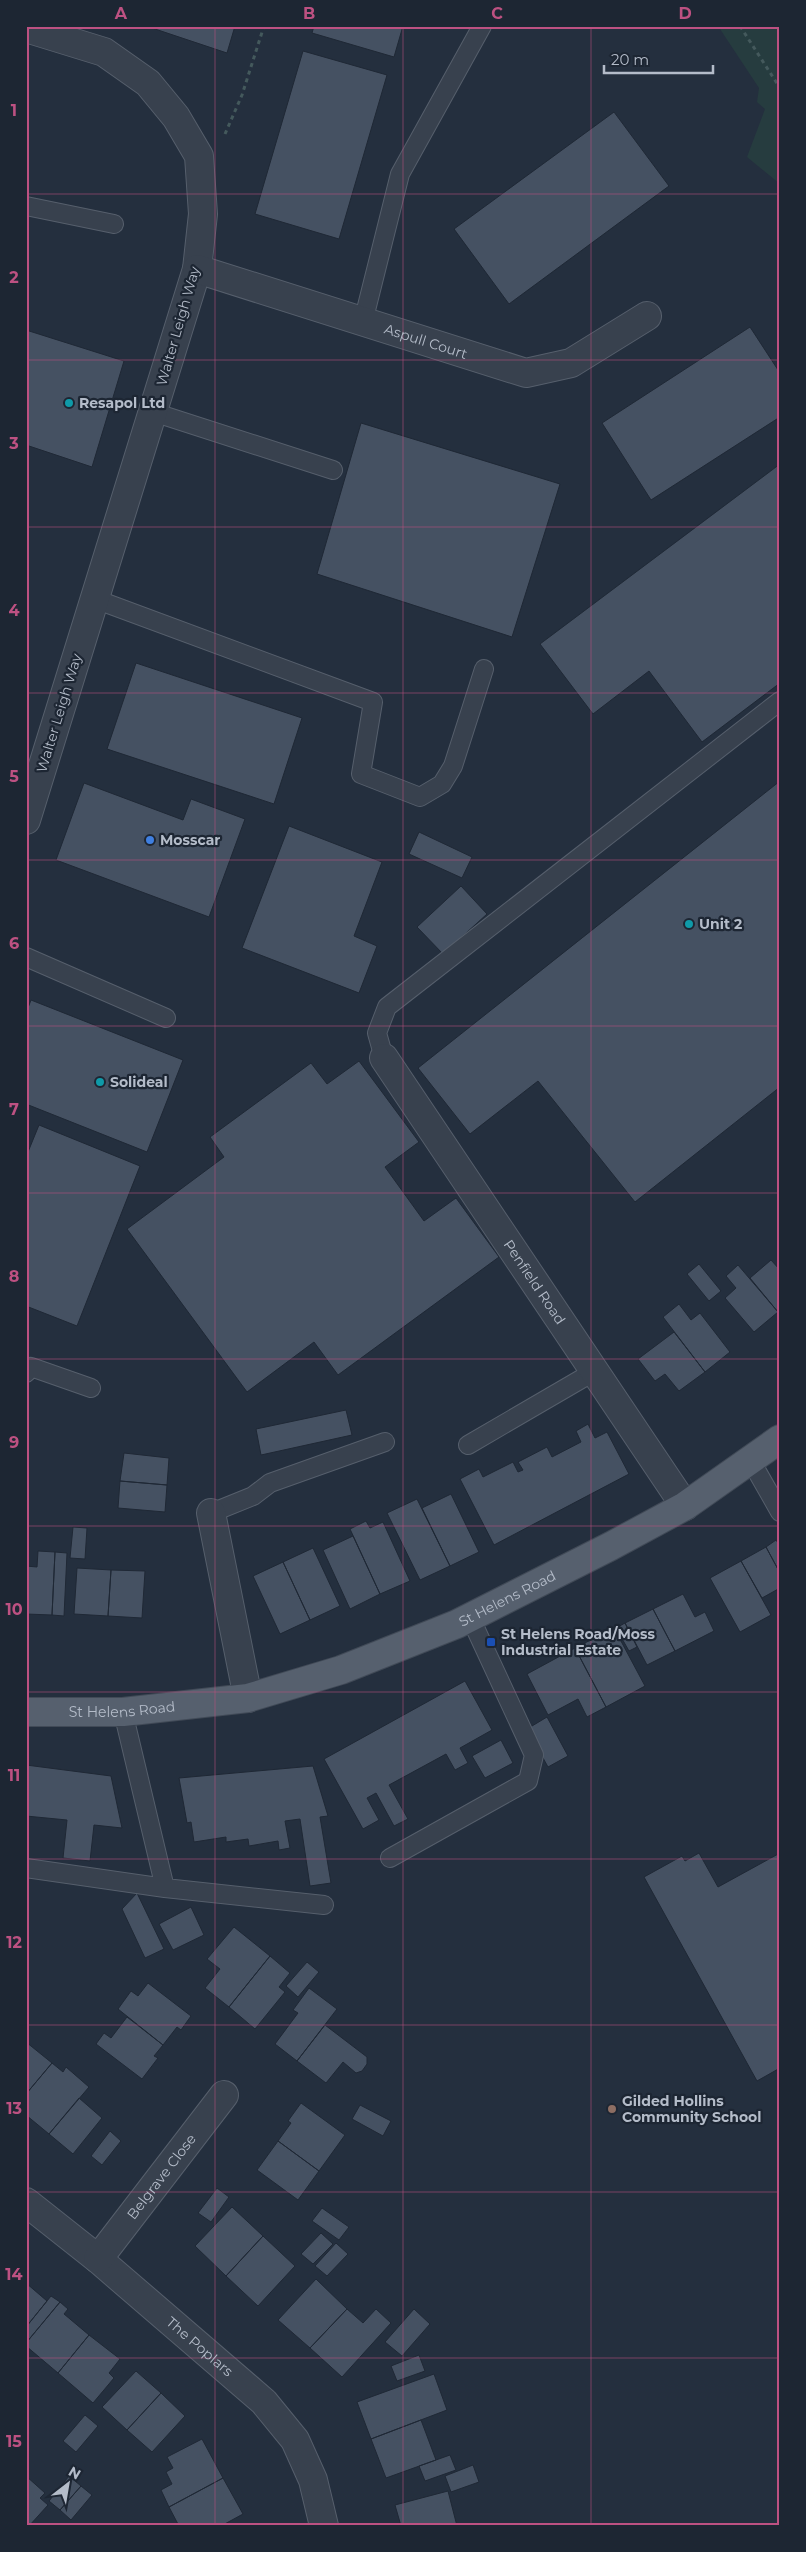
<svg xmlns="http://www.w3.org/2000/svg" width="806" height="2552" font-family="Montserrat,sans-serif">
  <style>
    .green { fill: #263c3f }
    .building { fill: #455162; stroke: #1f2835 }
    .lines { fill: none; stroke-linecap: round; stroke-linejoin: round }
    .lane-casing { stroke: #565f6c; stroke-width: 20 }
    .street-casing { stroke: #565f6c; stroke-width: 30 }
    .primary-casing { stroke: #414a57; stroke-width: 30 }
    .path { stroke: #44595c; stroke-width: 3; stroke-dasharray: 4 4; stroke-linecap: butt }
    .lane { stroke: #38414e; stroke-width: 18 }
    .street { stroke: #38414e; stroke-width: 28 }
    .primary { stroke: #56606e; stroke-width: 28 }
    .grid { fill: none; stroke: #bd5182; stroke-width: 1; stroke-opacity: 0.55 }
    .culture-dot { fill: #0f9aa8; stroke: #1d2633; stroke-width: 2 }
    .shop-dot { fill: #3f7fe0; stroke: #1d2633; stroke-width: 2 }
    .transit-dot { fill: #1a4fb4; stroke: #1d2633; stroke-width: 2 }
    .education-dot { fill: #8d6e63; stroke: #1d2633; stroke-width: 2 }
    .labels { text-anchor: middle; stroke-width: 4.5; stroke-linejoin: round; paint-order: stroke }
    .street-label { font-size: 14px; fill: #b4bcc9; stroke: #1d2633 }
    .poi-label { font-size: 14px; font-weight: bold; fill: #b4bcc9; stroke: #1d2633; text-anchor: start }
    .neatline { fill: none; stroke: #bd5182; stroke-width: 2 }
    .grid-label { font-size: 16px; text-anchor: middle; font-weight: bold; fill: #bd5182 }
  </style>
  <rect width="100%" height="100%" fill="#242f3e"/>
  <path class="green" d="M718,26H780V184L747,157L765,109L757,102L759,88Z"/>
  <path class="building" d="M146,26H235L227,53Z
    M314,26H403L394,57L312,33Z
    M303,51L387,75L339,239L255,214Z
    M614,112L669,186L509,304L454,229Z
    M750,327L780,373V417L651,500L602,423Z
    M26,330L124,361L92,467L26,445Z
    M361,423L560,484L512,637L317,574Z
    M780,464V683L702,742L649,671L593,714L540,644Z
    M136,663L302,718L274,804L107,749Z
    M780,781V1087L635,1202L538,1081L470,1134L418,1068Z
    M84,783L183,820L191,799L245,819L209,917L56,860Z
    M289,826L382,862L354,936L377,946L359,993L242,948Z
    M419,832L472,857L462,878L409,854Z
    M461,886L487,914L443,954L417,927Z
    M31,1000L183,1060L147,1152L26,1104V1013Z
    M359,1061L419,1142L385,1167L424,1221L456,1198L499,1257L338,1375L314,1342L247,1392L127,1229L224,1157L210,1137L311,1063L327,1084Z
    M39,1125L140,1166L77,1326L26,1306V1151L28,1152Z
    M771,1260L780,1270L778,1312L750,1278Z
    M699,1264L721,1291L709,1301L687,1274Z
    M738,1265L778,1312L754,1332L725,1298L736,1288L726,1276Z
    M679,1304L691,1320L700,1313L730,1352L705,1372L663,1317Z
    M674,1332L705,1372L679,1391L665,1374L655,1381L638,1359Z
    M346,1410L352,1435L261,1455L256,1429Z
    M588,1424L595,1438L607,1432L629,1474L494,1545L460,1479L479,1469L483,1477L513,1462L518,1472L523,1470L518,1462L547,1447L552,1457L581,1442L576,1431Z
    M124,1453L169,1458L167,1485L120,1481Z
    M120,1481L167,1485L165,1512L118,1508Z
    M451,1494L479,1552L450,1566L422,1508Z
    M417,1499L450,1566L420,1580L387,1513Z
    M366,1521L370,1528L383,1522L410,1581L380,1594L350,1529Z
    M73,1527L87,1528L85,1559L70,1558Z
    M353,1536L380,1594L350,1609L323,1550Z
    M776,1540L780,1546V1573L766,1547Z
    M766,1547L780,1573V1588L762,1598L741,1561Z
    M313,1548L340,1606L310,1620L283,1562Z
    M38,1551L55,1552L52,1615L26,1614V1566L37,1567Z
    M55,1552L67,1553L64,1616L52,1615Z
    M741,1561L771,1615L740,1632L710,1578Z
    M283,1562L310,1620L280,1634L253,1576Z
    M77,1568L111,1570L108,1616L74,1614Z
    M111,1570L145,1571L142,1618L108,1616Z
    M683,1594L695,1617L705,1612L714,1631L675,1651L653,1609Z
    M653,1609L675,1651L647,1665L625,1623Z
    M625,1623L637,1647L629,1651L616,1628Z
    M614,1628L645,1686L606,1707L575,1648Z
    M575,1648L606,1707L587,1717L578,1699L548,1715L527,1674Z
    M465,1681L492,1730L460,1748L468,1763L455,1770L446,1754L389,1785L408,1819L394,1826L376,1793L367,1798L379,1820L363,1829L324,1759Z
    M547,1717L568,1756L548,1767L527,1729Z
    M501,1740L513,1763L485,1778L472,1756Z
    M26,1765L111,1776L122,1828L94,1825L90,1861L63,1858L67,1820L26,1816Z
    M313,1766L328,1816L320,1817L331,1883L310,1886L300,1819L285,1821L290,1848L279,1850L278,1841L249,1846L248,1839L226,1842V1837L194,1842L191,1822L187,1823L179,1778Z
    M699,1853L718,1887L780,1853V2068L757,2081L644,1877L682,1856L685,1861Z
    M137,1893L164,1949L145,1958L122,1909Z
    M191,1907L204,1935L173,1950L159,1924Z
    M234,1927L270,1956L229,2007L205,1988L220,1969L207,1959Z
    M270,1956L290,1973L279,1987L285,1992L255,2029L229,2007Z
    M307,1962L319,1972L298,1997L286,1986Z
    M148,1983L191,2016L181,2030L177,2027L163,2045L118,2009L131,1991L138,1996Z
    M309,1988L337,2009L297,2061L275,2044L298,2013L293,2010Z
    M127,2017L163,2045L154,2056L158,2058L142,2079L96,2044L104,2033L111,2038Z
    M325,2025L367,2057V2064L362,2071L356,2073L343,2062L326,2083L297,2061Z
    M26,2042L52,2063L26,2094Z
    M52,2063L63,2072L66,2067L89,2087L49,2134L26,2115V2094Z
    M79,2098L102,2118L73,2154L49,2134Z
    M301,2103L345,2135L319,2171L278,2141L291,2123L288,2121Z
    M360,2105L391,2121L383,2136L352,2119Z
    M110,2131L121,2141L102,2165L91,2156Z
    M278,2141L319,2171L298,2200L257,2170Z
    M217,2188L229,2197L211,2222L198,2213Z
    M232,2207L263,2236L226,2276L195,2246Z
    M322,2208L349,2227L339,2240L312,2221Z
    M321,2233L333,2244L313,2264L301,2254Z
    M263,2236L295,2266L258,2306L226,2276Z
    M336,2243L348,2254L327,2276L315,2266Z
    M316,2279L347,2309L310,2348L278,2320Z
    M26,2283L47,2301L26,2327Z
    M51,2296L60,2302L26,2343V2327Z
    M60,2302L68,2309L64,2314L89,2335L58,2373L26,2346V2343Z
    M347,2309L363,2323L376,2309L391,2323L342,2377L310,2348Z
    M414,2309L430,2324L402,2356L385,2342Z
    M89,2335L120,2359L109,2373L114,2378L93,2403L58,2373Z
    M419,2355L425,2371L397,2381L391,2366Z
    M136,2371L161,2393L127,2430L102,2407Z
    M434,2374L447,2410L371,2439L357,2402Z
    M161,2393L185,2416L152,2452L127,2430Z
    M85,2415L98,2426L76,2452L63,2441Z
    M421,2420L436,2460L386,2478L371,2439Z
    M202,2439L223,2478L169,2507L161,2490L172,2484L166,2472L173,2468L167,2457Z
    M450,2455L456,2470L425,2481L419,2466Z
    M473,2465L479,2482L451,2492L445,2476Z
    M26,2476L45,2493L40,2498L48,2505L29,2526H26Z
    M69,2476L81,2486L60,2510L49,2501Z
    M223,2478L243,2514L221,2526H179L169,2507Z
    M81,2486L92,2495L71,2520L60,2510Z
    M448,2491L457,2526H401L395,2505Z"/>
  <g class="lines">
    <defs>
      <path id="lane" d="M26,206L114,224
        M363,322L400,174L482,26
        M153,412L333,470
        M95,599L373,702L361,774L420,797L442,784L453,766L484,669
        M26,957L166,1018
        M384,1058L377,1033L387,1007L780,701
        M26,1373L31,1367L91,1388
        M468,1445L595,1371
        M751,1461L780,1512
        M211,1513L253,1496L270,1483L385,1442
        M123,1712L165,1888
        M390,1858L528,1781L534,1755L470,1617
        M26,1868L165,1888L324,1905"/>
      <g id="street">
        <path d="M26,28L104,52L148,83L176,117L199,156L203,214L197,269L26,820"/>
        <path id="s1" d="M197,269L526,373L571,363L647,316"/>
        <path id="s2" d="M384,1058L685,1506"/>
        <path d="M211,1513L248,1698"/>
        <path id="s3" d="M26,2202L98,2259L264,2402L295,2440L313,2480L324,2526"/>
        <path id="s4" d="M98,2259L224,2095"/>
      </g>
      <g id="primary">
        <path id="s5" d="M26,1712H123L248,1698L341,1670L457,1624L611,1546L685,1506L780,1439"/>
      </g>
    </defs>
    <use href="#lane" class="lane-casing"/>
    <use href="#street" class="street-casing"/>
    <use href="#primary" class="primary-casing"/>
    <path class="path" d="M740,26L780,88
      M225,134L242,95L264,26"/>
    <use href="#lane" class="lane"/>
    <use href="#street" class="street"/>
    <use href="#primary" class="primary"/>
  </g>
  <path class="grid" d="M215,26V2526M403,26V2526M591,26V2526M26,194H780M26,360H780M26,527H780M26,693H780M26,860H780M26,1026H780M26,1193H780M26,1359H780M26,1526H780M26,1692H780M26,1859H780M26,2025H780M26,2192H780M26,2358H780"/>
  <g class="culture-dot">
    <circle cx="69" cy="403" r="5"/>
    <circle cx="689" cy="924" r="5"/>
    <circle cx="100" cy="1082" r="5"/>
  </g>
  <circle class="shop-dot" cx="150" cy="840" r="5"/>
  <rect class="transit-dot" x="486" y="1637" width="10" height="10" rx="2.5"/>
  <circle class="education-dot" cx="612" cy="2109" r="5"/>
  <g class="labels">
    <g class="street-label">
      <text transform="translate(178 326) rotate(-74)" y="5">Walter Leigh Way</text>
      <text dy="5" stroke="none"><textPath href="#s1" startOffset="240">Aspull Court</textPath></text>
      <text transform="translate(59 713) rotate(-73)" y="5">Walter Leigh Way</text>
      <text dy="5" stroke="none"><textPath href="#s2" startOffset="270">Penfield Road</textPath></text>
      <text dy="5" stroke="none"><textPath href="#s5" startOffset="501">St Helens Road</textPath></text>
      <text dy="5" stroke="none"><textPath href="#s5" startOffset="96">St Helens Road</textPath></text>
      <text dy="5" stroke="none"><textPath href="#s4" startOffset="104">Belgrave Close</textPath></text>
      <text dy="5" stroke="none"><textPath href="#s3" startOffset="226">The Poplars</textPath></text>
    </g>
    <g class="poi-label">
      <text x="79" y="408">Resapol Ltd</text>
      <text x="160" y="845">Mosscar</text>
      <text x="699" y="929">Unit 2</text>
      <text x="110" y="1087">Solideal</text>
      <text x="501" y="1639">St Helens Road/Moss<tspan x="501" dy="16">Industrial Estate</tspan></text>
      <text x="622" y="2106">Gilded Hollins<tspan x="622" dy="16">Community School</tspan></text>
    </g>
  </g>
  <rect width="806" height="2552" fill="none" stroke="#1d2633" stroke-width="55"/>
  <g transform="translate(68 2484) rotate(31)" stroke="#1d2633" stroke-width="4" paint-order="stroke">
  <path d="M0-4L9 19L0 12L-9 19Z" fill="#b4bcc9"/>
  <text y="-8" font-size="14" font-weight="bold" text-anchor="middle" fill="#b4bcc9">N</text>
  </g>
  <path d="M604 65v8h109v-8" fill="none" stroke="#b4bcc9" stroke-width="2.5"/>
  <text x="611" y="65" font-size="15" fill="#b4bcc9" stroke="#1d2633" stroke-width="4" paint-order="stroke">20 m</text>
  <rect x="28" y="28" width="750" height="2496" class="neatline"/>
  <g class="grid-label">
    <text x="121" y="19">A</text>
    <text x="309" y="19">B</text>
    <text x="497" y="19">C</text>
    <text x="685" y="19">D</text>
    <text x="14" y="116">1</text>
    <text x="14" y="283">2</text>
    <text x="14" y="449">3</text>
    <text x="14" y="616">4</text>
    <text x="14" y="782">5</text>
    <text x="14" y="949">6</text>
    <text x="14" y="1115">7</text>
    <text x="14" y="1282">8</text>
    <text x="14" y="1448">9</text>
    <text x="14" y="1615">10</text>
    <text x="14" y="1781">11</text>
    <text x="14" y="1948">12</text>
    <text x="14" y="2114">13</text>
    <text x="14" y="2280">14</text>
    <text x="14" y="2447">15</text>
  </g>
</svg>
